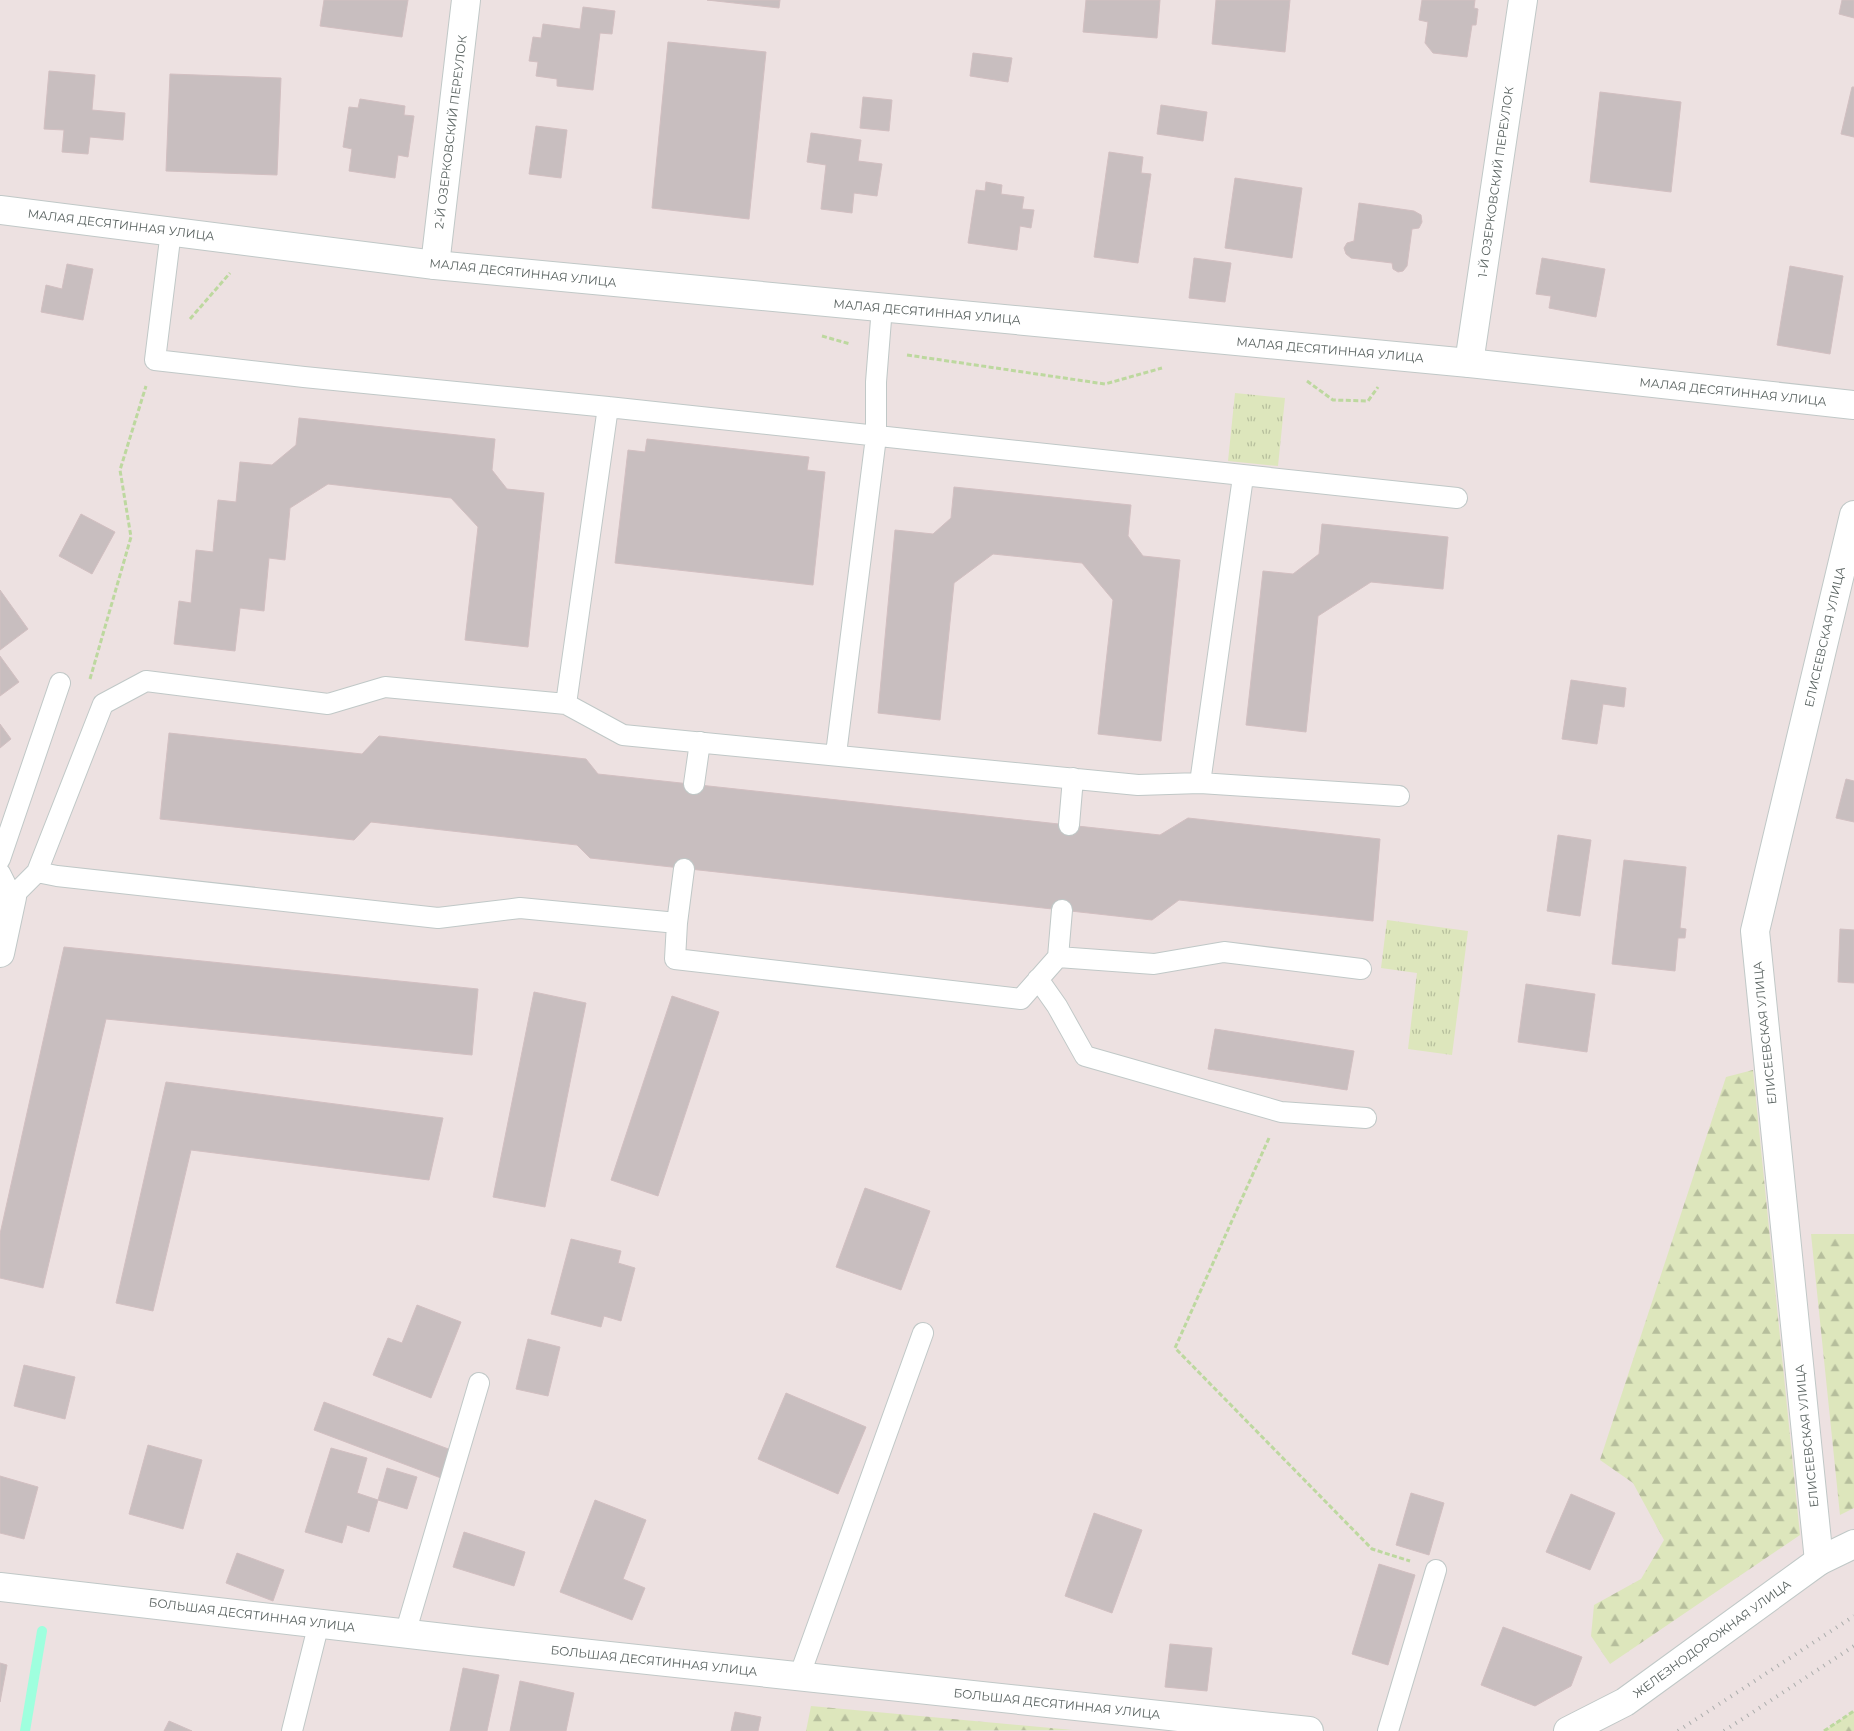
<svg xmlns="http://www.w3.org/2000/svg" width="1854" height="1731" font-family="Montserrat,sans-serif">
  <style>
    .grass { fill: url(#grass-tufts) }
    .forest { fill: url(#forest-firs) }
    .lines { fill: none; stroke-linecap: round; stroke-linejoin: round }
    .stream { stroke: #9fffde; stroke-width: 10 }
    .building { fill: #c8bebf; stroke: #d2bfc1 }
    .service-casing { stroke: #c0c8c7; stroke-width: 22 }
    .minor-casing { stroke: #c0c8c7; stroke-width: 30 }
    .tertiary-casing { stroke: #c0c8c7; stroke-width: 30 }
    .path { stroke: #bdd89f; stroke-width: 3; stroke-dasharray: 5 2.5; stroke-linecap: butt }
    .service { stroke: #fff; stroke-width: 20 }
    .minor { stroke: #fff; stroke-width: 28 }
    .tertiary { stroke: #fff; stroke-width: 28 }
    .rail { stroke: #abadac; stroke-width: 4; stroke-dasharray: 1 6; stroke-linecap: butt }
    .labels { text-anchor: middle; stroke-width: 4.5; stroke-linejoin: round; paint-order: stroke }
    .street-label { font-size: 12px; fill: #5a6361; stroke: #fff }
  </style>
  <defs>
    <pattern id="grass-tufts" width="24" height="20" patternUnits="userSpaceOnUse" patternTransform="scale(1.25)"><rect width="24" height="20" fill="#dde6bc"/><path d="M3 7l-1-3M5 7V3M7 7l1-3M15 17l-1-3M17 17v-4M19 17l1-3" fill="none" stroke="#b6be9c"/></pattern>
    <pattern id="forest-firs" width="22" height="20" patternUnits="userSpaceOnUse" patternTransform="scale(1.25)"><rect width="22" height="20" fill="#dde6bc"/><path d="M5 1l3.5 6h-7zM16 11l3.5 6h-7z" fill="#b6be9c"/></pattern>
  </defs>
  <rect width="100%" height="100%" fill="#ede1e1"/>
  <path class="grass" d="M1235,393L1285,398L1278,466L1228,461Z
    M1387,920L1468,931L1452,1055L1408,1049L1417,973L1381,968Z"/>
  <path class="forest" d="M1753,1070L1800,1535L1610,1664L1591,1636L1594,1605L1641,1579L1664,1540L1633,1483L1600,1460L1726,1077Z
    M1811,1234H1854V1508L1840,1515Z
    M811,1706L1073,1730L806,1731Z
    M1854,1711V1731H1824Z"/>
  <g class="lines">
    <path class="stream" d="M25,1731L42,1631"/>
  </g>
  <path class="building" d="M324,0H408L402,37L320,26Z
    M707,0H780L779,8Z
    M1086,0H1160L1157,38L1083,32Z
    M1216,0H1290L1285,52L1212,44Z
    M1422,0H1475L1474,8L1478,9L1476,25H1472L1467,57L1433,53L1425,43L1428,22L1419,20Z
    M1842,0H1854V18L1839,14Z
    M583,7L615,11L612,34L600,33L593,90L557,86V79L536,76L538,62L529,61L533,37L541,38L543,24L580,29Z
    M668,42L766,52L749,219L652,208Z
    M973,53L1012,58L1008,82L970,76Z
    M49,71L95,75L92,110L125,113L123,140L90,137L88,154L62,152L64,130L44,129Z
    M170,74L281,78L277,175L166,171Z
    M1852,87H1854V137L1841,134Z
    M1600,92L1681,102L1671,192L1590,182Z
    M863,97L892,100L889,131L860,128Z
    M360,99L405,106L404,115L414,116L408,157L398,155L395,178L349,171L352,149L343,147L349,107L358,108Z
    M1161,105L1207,112L1203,141L1157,134Z
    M536,126L567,130L561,178L529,174Z
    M811,133L861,140L858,161L882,164L877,196L854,193L852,213L821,209L826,165L807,162Z
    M1109,152L1143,157L1141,173L1151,174L1138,263L1094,257Z
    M1235,178L1302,188L1292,258L1225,248Z
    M986,182L1002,185L1001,194L1024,197L1022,209L1034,210L1031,228L1020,226L1017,250L968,243L976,190L985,191Z
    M1359,203L1414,211L1421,215L1422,222L1419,228L1412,229L1407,266L1403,271L1398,272L1393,269L1392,263L1351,258L1346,254L1344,248L1347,243L1354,241Z
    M1194,258L1231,263L1225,302L1189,298Z
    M1542,258L1605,269L1596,317L1549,308L1551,296L1536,294Z
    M67,264L93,269L83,320L41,312L46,285L62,289Z
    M1790,266L1843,276L1830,354L1777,345Z
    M299,418L495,439L492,470L507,489L544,493L528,647L465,640L478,527L451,498L328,484L290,508L285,560L269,558L264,611L240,608L235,651L174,644L179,601L191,603L196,550L213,552L218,500L236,502L240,462L272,465L296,445Z
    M647,439L809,457L807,470L825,472L813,585L615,563L628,450L645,452Z
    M954,487L1131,505L1128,536L1143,556L1180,560L1161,741L1098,734L1113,600L1082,563L993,554L954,583L940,720L878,713L895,530L933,534L951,518Z
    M81,514L115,532L92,574L59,556Z
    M1322,524L1448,537L1443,589L1371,582L1318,616L1306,732L1246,725L1263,571L1293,574L1319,554Z
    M0,590L28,629L0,650Z
    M0,656L19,682L0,696Z
    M1571,680L1626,688L1624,707L1603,704L1597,744L1562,739Z
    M0,724L11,739L0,748Z
    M169,733L362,754L379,736L586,759L598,774L1160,835L1188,818L1380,839L1373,921L1179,900L1152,920L590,858L577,845L371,822L354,840L160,819Z
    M1846,779L1854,781V822L1836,818Z
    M1558,835L1591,840L1580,916L1547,911Z
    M1624,860L1686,867L1680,928L1686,929L1685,938H1678L1675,971L1612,964Z
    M1840,929L1854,930V983L1838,982Z
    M64,947L478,989L472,1055L106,1019L43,1288L0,1278V1234Z
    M1526,984L1595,994L1587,1052L1518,1042Z
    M534,992L586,1003L545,1207L493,1197Z
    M672,996L719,1012L658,1196L611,1180Z
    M1215,1029L1354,1051L1347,1090L1208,1069Z
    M166,1082L443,1118L429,1180L191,1150L153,1311L116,1303Z
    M865,1188L930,1211L901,1290L836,1267Z
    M571,1239L621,1251L618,1263L635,1268L621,1321L604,1316L601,1327L551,1314Z
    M417,1305L461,1322L431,1398L373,1375L388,1338L402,1343Z
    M528,1339L560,1347L548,1396L516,1389Z
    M24,1365L75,1377L65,1419L14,1406Z
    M786,1393L866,1427L838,1494L758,1459Z
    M324,1402L451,1450L441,1478L314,1430Z
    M148,1445L202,1460L183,1529L129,1514Z
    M331,1448L367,1458L357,1493L378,1500L369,1532L347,1525L342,1543L305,1532Z
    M387,1468L417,1477L407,1509L378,1500Z
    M0,1476L38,1487L24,1539L0,1533Z
    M1411,1493L1444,1503L1429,1555L1396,1545Z
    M1571,1494L1615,1513L1590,1570L1546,1552Z
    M595,1500L646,1520L623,1579L645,1588L632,1620L560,1592Z
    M1094,1513L1142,1530L1112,1613L1065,1596Z
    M464,1532L525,1552L514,1586L453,1567Z
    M237,1553L284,1570L273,1601L226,1583Z
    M1379,1564L1415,1575L1388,1665L1352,1654Z
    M1503,1627L1582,1657L1571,1686L1535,1706L1481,1685Z
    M1170,1644L1212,1648L1207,1691L1165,1687Z
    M0,1663L7,1665L0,1702Z
    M463,1668L499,1675L487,1731H450Z
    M520,1681L574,1693L566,1731H510Z
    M735,1712L761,1717L758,1731H731Z
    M169,1721L192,1731H164Z"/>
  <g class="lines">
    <defs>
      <path id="service" d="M171,231L155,360L304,377L608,407L1457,498
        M566,704L608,407
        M836,754L876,437V382L882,307
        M1200,783L1243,477
        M694,784L700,742
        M1069,825L1073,778
        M0,859L60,683
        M37,872L57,876L438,918L520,908L677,923L675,959L1021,999L1058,957L1154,964L1224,952L1361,969
        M0,873L12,897L37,872L103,704L146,681L328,704L385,687L566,704L623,735L1138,785L1200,783L1399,796
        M677,923L684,869
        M1058,957L1062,910
        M1038,979L1057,1006L1085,1056L1281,1112L1366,1118
        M405,1634L479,1383
        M799,1677L923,1333
        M292,1731L319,1623
        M1388,1731L1436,1570"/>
      <path id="minor" d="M435,265L466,0
        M1469,363L1523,0
        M0,953L12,897
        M1819,1561L1755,931L1854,515"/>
      <path id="tertiary" d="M0,210L435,265L1469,363L1854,405
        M0,1587L470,1641L1309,1731
        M1568,1731L1625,1702L1819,1561L1854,1544"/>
    </defs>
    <use href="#service" class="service-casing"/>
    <use href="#minor" class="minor-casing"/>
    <use href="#tertiary" class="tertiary-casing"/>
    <path class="path" d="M190,319L230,273
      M822,336L850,344
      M907,355L1105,384L1162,368
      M1307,381L1333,400L1368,401L1378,387
      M90,679L131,537L120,470L146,386
      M1269,1138L1175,1348L1372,1549L1410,1561
      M1824,1731L1854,1711"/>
    <use href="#service" class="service"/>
    <use href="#minor" class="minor"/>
    <use href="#tertiary" class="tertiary"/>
    <path class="rail" d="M1678,1731L1854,1616
      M1724,1731L1854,1646"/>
  </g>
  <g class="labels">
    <g class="street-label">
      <text transform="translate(451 132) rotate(-83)" y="4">2-Й ОЗЕРКОВСКИЙ ПЕРЕУЛОК</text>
      <text transform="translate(1496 182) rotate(-82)" y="4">1-Й ОЗЕРКОВСКИЙ ПЕРЕУЛОК</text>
      <text transform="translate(121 225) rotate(7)" y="4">МАЛАЯ ДЕСЯТИННАЯ УЛИЦА</text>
      <text transform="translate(523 273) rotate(6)" y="4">МАЛАЯ ДЕСЯТИННАЯ УЛИЦА</text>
      <text transform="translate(927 312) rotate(5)" y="4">МАЛАЯ ДЕСЯТИННАЯ УЛИЦА</text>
      <text transform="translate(1330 350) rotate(5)" y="4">МАЛАЯ ДЕСЯТИННАЯ УЛИЦА</text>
      <text transform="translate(1733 392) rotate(6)" y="4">МАЛАЯ ДЕСЯТИННАЯ УЛИЦА</text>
      <text transform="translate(1825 637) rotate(-77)" y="4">ЕЛИСЕЕВСКАЯ УЛИЦА</text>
      <text transform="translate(1765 1033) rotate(-96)" y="4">ЕЛИСЕЕВСКАЯ УЛИЦА</text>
      <text transform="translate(1807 1436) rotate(-96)" y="4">ЕЛИСЕЕВСКАЯ УЛИЦА</text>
      <text transform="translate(252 1615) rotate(7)" y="4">БОЛЬШАЯ ДЕСЯТИННАЯ УЛИЦА</text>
      <text transform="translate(1712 1639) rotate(-36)" y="4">ЖЕЛЕЗНОДОРОЖНАЯ УЛИЦА</text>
      <text transform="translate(654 1661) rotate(6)" y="4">БОЛЬШАЯ ДЕСЯТИННАЯ УЛИЦА</text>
      <text transform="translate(1057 1704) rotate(6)" y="4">БОЛЬШАЯ ДЕСЯТИННАЯ УЛИЦА</text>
    </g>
  </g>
</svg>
